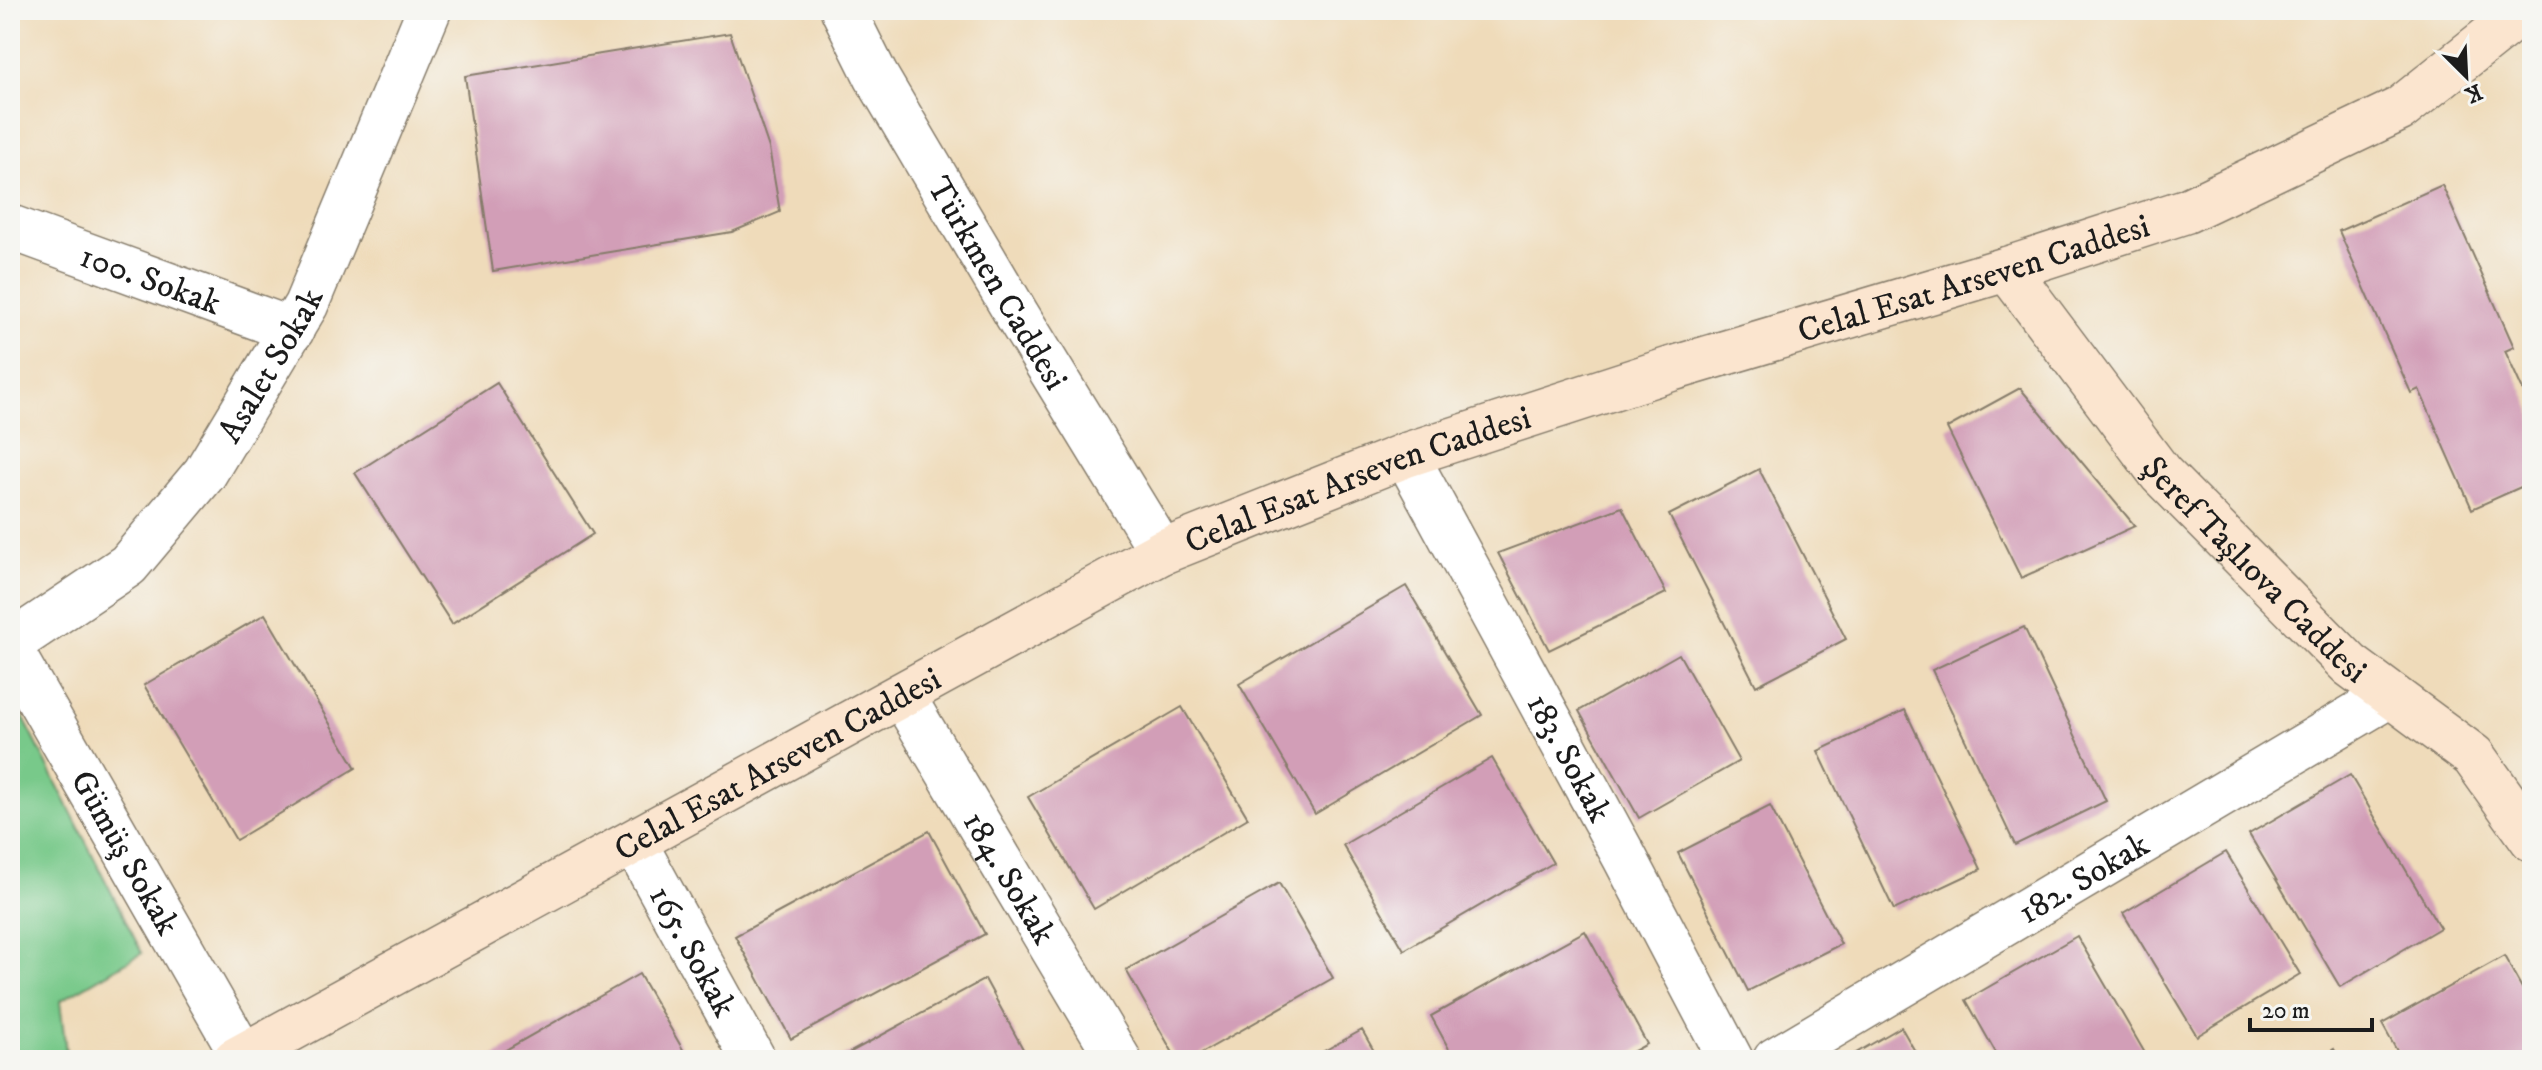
<svg xmlns="http://www.w3.org/2000/svg" width="2542" height="1070" font-family="'IM FELL DW Pica',serif">
  <style>
    .green { fill: #78c98a; stroke: #4a7253; stroke-width: 2 }
    .building { fill: #d29eb7 }
    .lines { fill: none; stroke-linecap: round; stroke-linejoin: round }
    .street-casing { stroke: #867c6b; stroke-width: 47 }
    .secondary-casing { stroke: #867c6b; stroke-width: 47 }
    .street { stroke: #fff; stroke-width: 44 }
    .secondary { stroke: #fbe5cf; stroke-width: 44 }
    .labels { text-anchor: middle; stroke-width: 7; stroke-linejoin: round; paint-order: stroke }
    .street-label { font-size: 34px; fill: #1c1c1c; stroke: #f6f6f2 }
  </style>
  <rect width="100%" height="100%" fill="#f6f6f2"/>
  <filter id="ink" filterUnits="userSpaceOnUse"><feTurbulence type="fractalNoise" baseFrequency=".0125" numOctaves="2"/><feDisplacementMap in="SourceGraphic" scale="16" xChannelSelector="R" yChannelSelector="G"/><feConvolveMatrix kernelMatrix="1 2 1 2 8 2 1 2 1" color-interpolation-filters="sRGB"/></filter>
  <filter id="wash" filterUnits="userSpaceOnUse"><feTurbulence type="fractalNoise" baseFrequency=".006" numOctaves="4" result="noise"/><feDisplacementMap in="SourceGraphic" scale="32" xChannelSelector="R" yChannelSelector="G"/><feGaussianBlur stdDeviation="1.8" result="paint"/><feColorMatrix in="noise" values="0 0 0 0 0 0 0 0 0 0 0 0 0 0 0 0 0 1.4 0 .05"/><feComposite in="paint" operator="in"/></filter>
  <g filter="url(#wash)">
    <rect width="100%" height="100%" fill="#efdbba"/>
    <path class="green" d="M10,691L142,953L60,1001L67,1060H10Z"/>
    <g id="blocks">
      <path class="building" d="M730,33L769,148L780,212L732,232L493,271L465,76Z
        M2442,185L2514,347L2505,351L2532,410V482L2472,509L2419,389L2411,393L2339,231Z
        M497,383L593,534L452,624L355,473Z
        M2020,388L2135,526L2021,578L1947,428Z
        M1759,469L1846,639L1756,686L1669,515Z
        M1622,507L1666,593L1549,650L1498,553Z
        M1406,586L1482,715L1315,814L1239,684Z
        M265,614L356,768L236,840L144,685Z
        M2024,627L2106,801L2015,845L1932,670Z
        M1679,654L1739,761L1639,818L1579,711Z
        M1182,707L1248,818L1094,909L1028,797Z
        M1905,710L1981,869L1894,910L1818,751Z
        M1492,758L1553,863L1404,950L1343,845Z
        M2350,775L2440,928L2340,987L2249,834Z
        M1770,806L1841,944L1748,991L1678,853Z
        M929,831L985,934L791,1039L735,936Z
        M2226,852L2300,974L2197,1036L2123,913Z
        M1279,883L1333,978L1189,1060H1177L1126,970Z
        M1585,931L1647,1044L1618,1060H1455L1431,1016Z
        M2077,936L2149,1060H2000L1966,1000Z
        M2504,956L2532,1006V1060H2402L2382,1024Z
        M639,974L689,1060H488Z
        M985,979L1029,1060H836Z
        M1901,1027L1920,1060H1844Z
        M1362,1030L1379,1060H1308Z
        M2334,1049L2340,1060H2316Z"/>
    </g>
  </g>
  <g filter="url(#ink)">
    <use href="#blocks" fill-opacity="0" stroke="#867c6b" stroke-width="2"/>
    <g class="lines">
      <defs>
        <g id="street">
          <path id="s1" d="M843,10L876,76L1017,315L1162,552"/>
          <path id="s2" d="M10,227L292,330"/>
          <path id="s3" d="M1406,455L1625,858L1731,1060"/>
          <path id="s4" d="M10,644L128,565L205,473L306,305L429,10"/>
          <path id="s5" d="M10,649L243,1056"/>
          <path id="s6" d="M902,695L1119,1060"/>
          <path id="s7" d="M634,842L754,1060"/>
          <path id="s8" d="M1775,1060L2390,695"/>
        </g>
        <g id="secondary">
          <path id="s9" d="M2007,269L2161,474L2350,665L2473,756L2532,839"/>
          <path id="s10" d="M235,1060L1162,552L1406,455L1671,369L2007,269L2186,211L2400,109L2524,10"/>
        </g>
      </defs>
      <use href="#street" class="street-casing"/>
      <use href="#secondary" class="secondary-casing"/>
      <use href="#street" class="street"/>
      <use href="#secondary" class="secondary"/>
    </g>
  </g>
  <g class="labels">
    <g class="street-label">
      <text dy="12" stroke="none"><textPath href="#s10" startOffset="1914">Celal Esat Arseven Caddesi</textPath></text>
      <text dy="12" stroke="none"><textPath href="#s2" startOffset="150">100. Sokak</textPath></text>
      <text dy="12" stroke="none"><textPath href="#s1" startOffset="314">Türkmen Caddesi</textPath></text>
      <text dy="12" stroke="none"><textPath href="#s4" startOffset="388">Asalet Sokak</textPath></text>
      <text dy="12" stroke="none"><textPath href="#s10" startOffset="1266">Celal Esat Arseven Caddesi</textPath></text>
      <text dy="12" stroke="none"><textPath href="#s9" startOffset="390">Şeref Taşlıova Caddesi</textPath></text>
      <text dy="12" stroke="none"><textPath href="#s3" startOffset="344">183. Sokak</textPath></text>
      <text dy="12" stroke="none"><textPath href="#s10" startOffset="618">Celal Esat Arseven Caddesi</textPath></text>
      <text dy="12" stroke="none"><textPath href="#s5" startOffset="234">Gümüş Sokak</textPath></text>
      <text dy="12" stroke="none"><textPath href="#s6" startOffset="212">184. Sokak</textPath></text>
      <text dy="12" stroke="none"><textPath href="#s8" startOffset="358">182. Sokak</textPath></text>
      <text dy="12" stroke="none"><textPath href="#s7" startOffset="124">165. Sokak</textPath></text>
    </g>
  </g>
  <rect width="2542" height="1070" fill="none" stroke="#f6f6f2" stroke-width="40"/>
  <g transform="translate(2466 76) rotate(156)" stroke="#f6f6f2" stroke-width="6" paint-order="stroke">
  <path d="M0-6L14 30L0 20L-14 30Z" fill="#1c1c1c"/>
  <text y="-12" font-size="22" font-weight="bold" text-anchor="middle" fill="#1c1c1c">K</text>
  </g>
  <path d="M2250 1018v12h122v-12" fill="none" stroke="#1c1c1c" stroke-width="4"/>
  <text x="2262" y="1018" font-size="24" fill="#1c1c1c" stroke="#f6f6f2" stroke-width="6" paint-order="stroke">20 m</text>
</svg>
